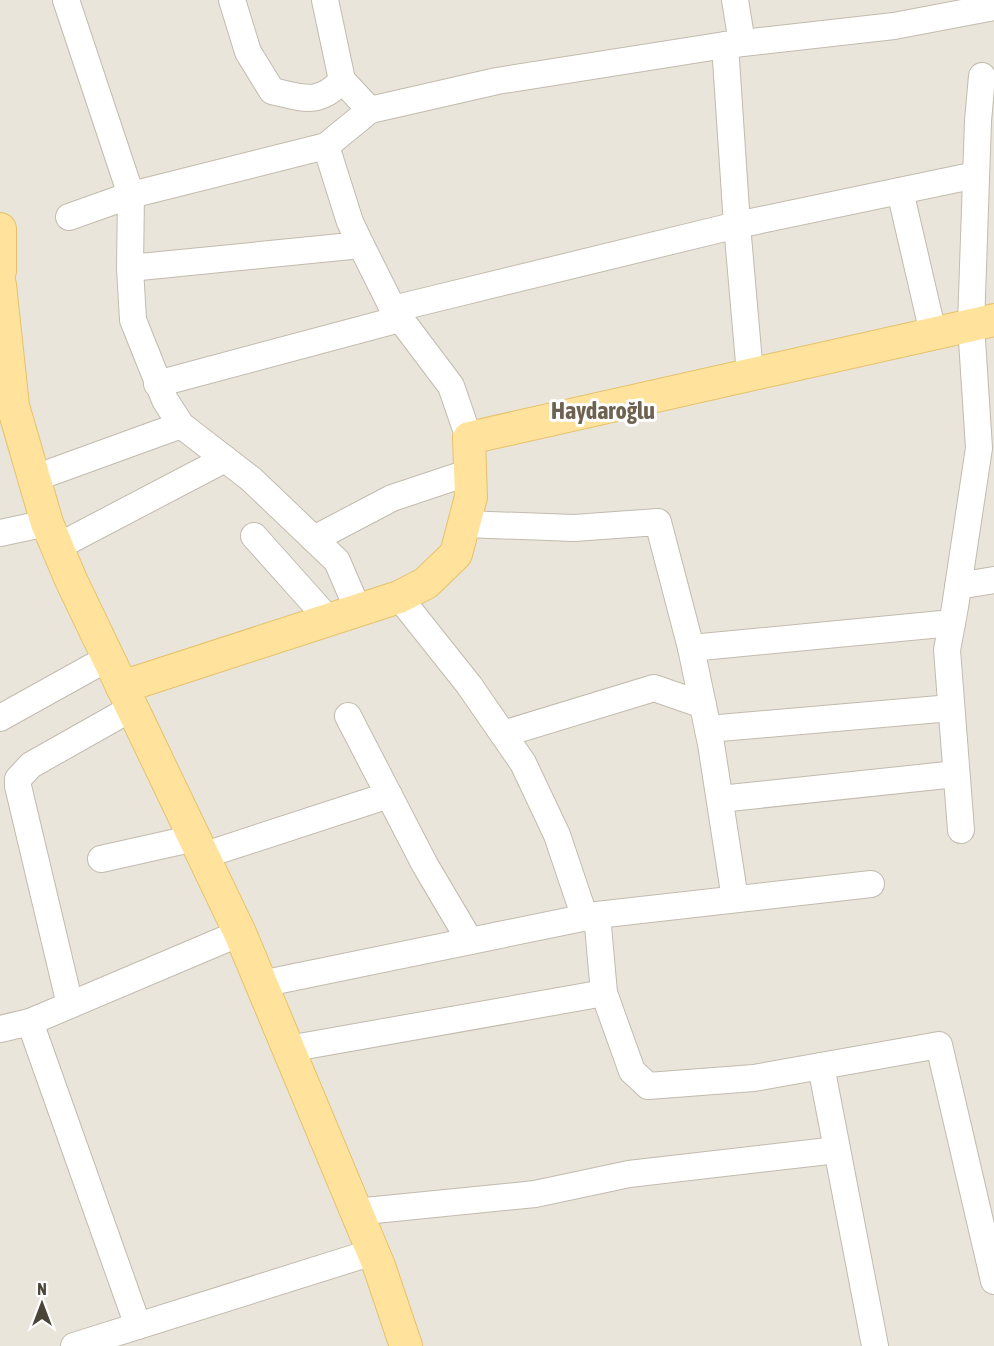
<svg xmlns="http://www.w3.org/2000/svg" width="994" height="1346" font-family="'Asap Condensed',sans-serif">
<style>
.residential{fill:#eae5da}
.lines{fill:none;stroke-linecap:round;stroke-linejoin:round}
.minor-casing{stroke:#c2bbae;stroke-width:28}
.major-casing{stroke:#e6c16a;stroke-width:34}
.minor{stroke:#fff;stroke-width:26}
.major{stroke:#ffe39c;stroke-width:32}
.labels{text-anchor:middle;stroke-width:6;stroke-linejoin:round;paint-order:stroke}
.district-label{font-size:24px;font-weight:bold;fill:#6e6250;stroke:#fff}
</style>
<rect width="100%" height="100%" fill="#f6f3ec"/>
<rect class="residential" x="0" y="0" width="994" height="1346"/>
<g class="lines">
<g class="minor-casing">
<g id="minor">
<polyline points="66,0 131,195 130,268 133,320 165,400 181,425 251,479 337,561 358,610"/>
<path d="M232,0L248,52L272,91C303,98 319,106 342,80"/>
<polyline points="325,0 342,80 370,110"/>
<polyline points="735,0 742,43"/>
<polyline points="725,45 737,225 750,374"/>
<polyline points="326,146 350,222 361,245 393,309 451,386 469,438"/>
<polyline points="900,191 933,333"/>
<polyline points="69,217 131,195 326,146 370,110 497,81 725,45 894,26 994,7"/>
<polyline points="130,268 361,245"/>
<polyline points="393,309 737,225 976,175"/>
<polyline points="157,384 400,319"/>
<polyline points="35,478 181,425"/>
<polyline points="464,524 574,528 658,522 691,648 711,744 735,899"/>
<polyline points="0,533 47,523"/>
<polyline points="254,536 329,620"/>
<polyline points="314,539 392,498 470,472"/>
<polyline points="57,547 225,459"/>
<polyline points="958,586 994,580"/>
<polyline points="399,597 469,685 523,763 557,835 585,918"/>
<polyline points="691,648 952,623"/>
<polyline points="348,716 425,865 470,941"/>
<polyline points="0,718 108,658"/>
<polyline points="708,729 951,708"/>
<polyline points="503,734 654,688 703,705"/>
<polyline points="720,799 956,774"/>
<polyline points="961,830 947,650 955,607 979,448 971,325 978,121 982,76"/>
<polyline points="202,856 389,795"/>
<polyline points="101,859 195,838"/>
<polyline points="597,915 604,993 632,1071 648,1086 754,1078 939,1045 994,1281"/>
<polyline points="261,984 597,915 871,884"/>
<polyline points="70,1005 18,786 18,779 31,765 132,708"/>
<polyline points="30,1022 138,1326"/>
<polyline points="0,1029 30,1022 240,933"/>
<polyline points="288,1049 604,993"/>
<polyline points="821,1066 875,1346"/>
<polyline points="355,1212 535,1194 629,1174 837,1150"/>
<polyline points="74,1346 373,1252"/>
</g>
</g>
<g class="major-casing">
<g id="major">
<polyline points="0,229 0,271"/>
<polyline points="0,285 13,406 47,523 71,580 240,933 379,1266 406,1346"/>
<polyline points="122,687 399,597 426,583 456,554 471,497 469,438 994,320"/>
</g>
</g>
<use href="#minor" class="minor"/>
<use href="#major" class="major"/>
</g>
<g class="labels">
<g class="district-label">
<text x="603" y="419">Haydaroğlu</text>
</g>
</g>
<g transform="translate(42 1304)" stroke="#ffffff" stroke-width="4.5" paint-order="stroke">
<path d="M0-4.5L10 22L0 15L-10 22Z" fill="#4b4439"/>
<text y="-9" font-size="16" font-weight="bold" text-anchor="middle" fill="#4b4439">N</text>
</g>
</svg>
